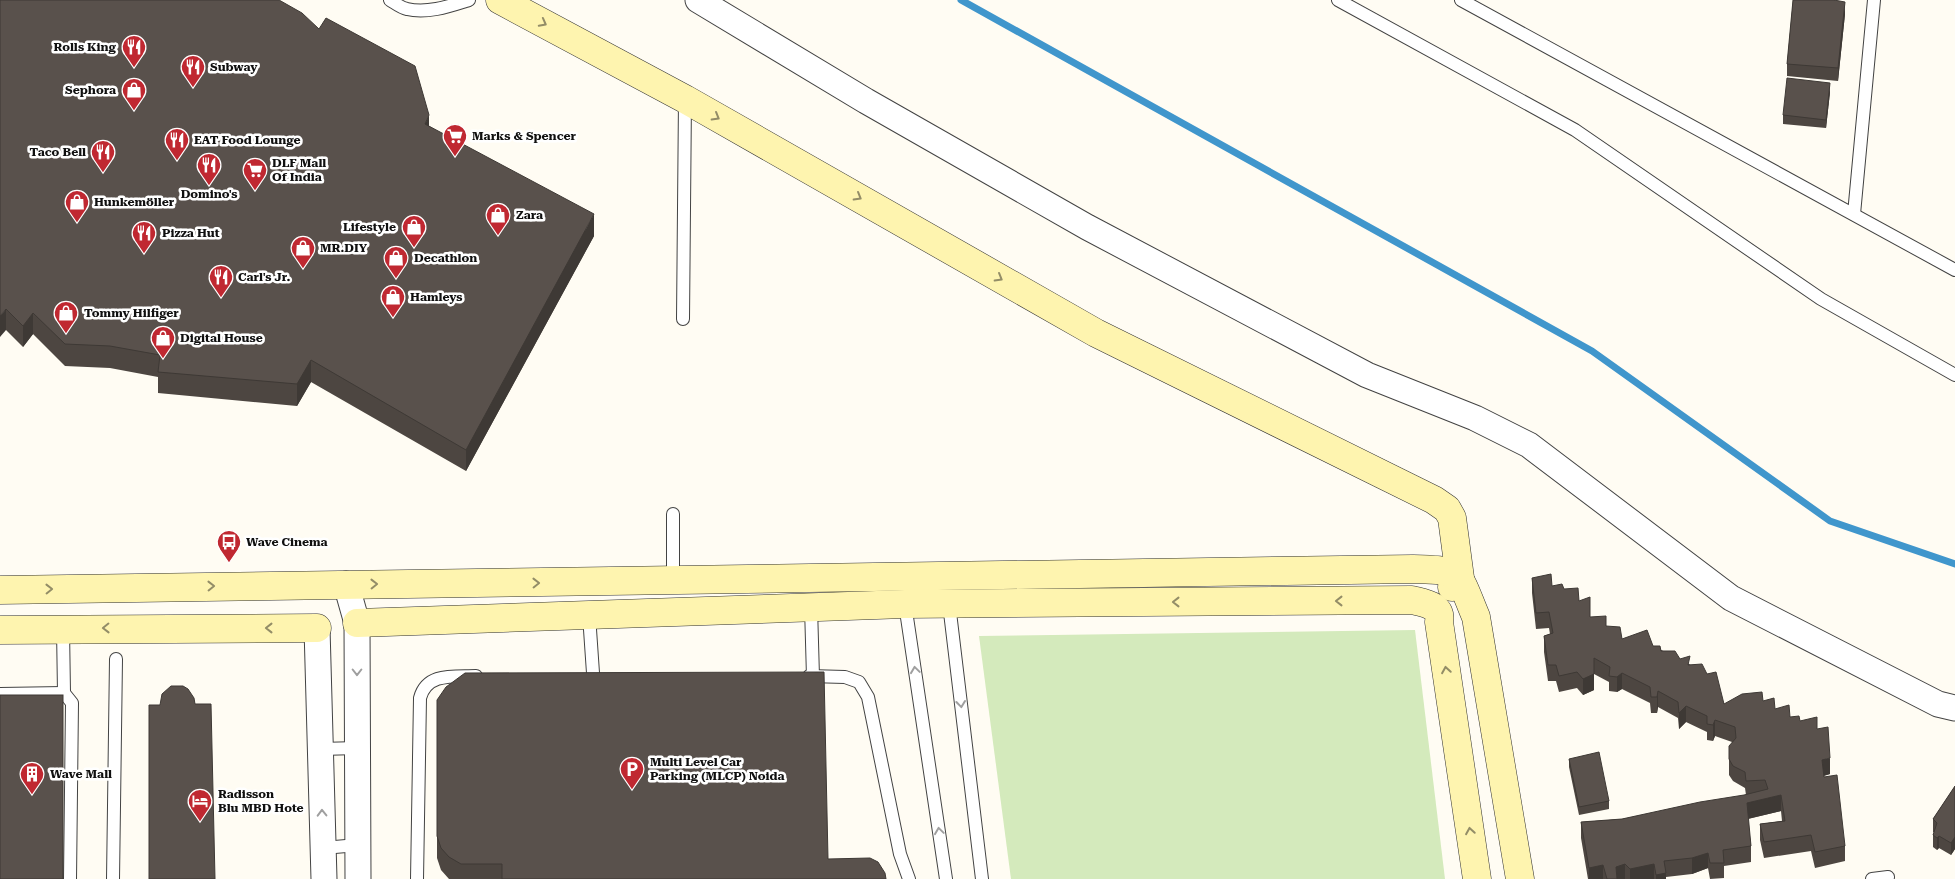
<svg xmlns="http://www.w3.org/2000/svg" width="1955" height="879" font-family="'Roboto Serif',serif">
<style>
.green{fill:#d4eabc}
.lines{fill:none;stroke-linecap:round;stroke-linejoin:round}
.stream{stroke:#4096cc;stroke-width:7}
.lane-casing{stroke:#434343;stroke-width:14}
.street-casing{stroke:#434343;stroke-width:27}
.secondary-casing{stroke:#323232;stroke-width:29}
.lane{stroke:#fff;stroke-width:12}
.street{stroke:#fff;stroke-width:25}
.secondary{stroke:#fef4af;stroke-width:28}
.wall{fill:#4d4641}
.shaded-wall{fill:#3e3935}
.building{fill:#59514c;stroke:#3e3935}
.oneway{stroke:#938d67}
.oneway2{stroke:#9f9f9f}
.labels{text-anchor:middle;stroke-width:5;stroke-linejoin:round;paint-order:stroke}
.poi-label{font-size:12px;font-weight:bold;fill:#101010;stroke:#fff;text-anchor:start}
</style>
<rect width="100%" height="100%" fill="#fffcf3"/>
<polygon class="green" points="1415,630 1445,879 1011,879 979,636"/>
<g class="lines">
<polyline class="stream" points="961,0 1592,351 1830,521 1955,564"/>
<g class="lane-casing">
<g id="lane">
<path d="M390,0C395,3 401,8 407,9C427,14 450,6 469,0"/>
<polyline points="1338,0 1575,130 1821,299 1955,375"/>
<polyline points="1461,0 1955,270"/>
<polyline points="1854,214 1874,0"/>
<polyline points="683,319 685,99"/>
<polyline points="673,514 673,581"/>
<polyline points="905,604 946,879"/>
<polyline points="949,604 982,879"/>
<polyline points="811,607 813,677"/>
<polyline points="589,615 593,673"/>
<polyline points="63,629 64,693"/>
<polyline points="809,676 845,677 859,682 868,697 900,854 909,879"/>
<polyline points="0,694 64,693 72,703 70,879"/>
<polyline points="320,749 358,748"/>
<polyline points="323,848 358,845"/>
<polyline points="113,879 116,659"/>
<path d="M417,879L420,698C427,672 454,677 476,676"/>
<polyline points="1872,879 1888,877"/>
</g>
</g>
<g class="street-casing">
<g id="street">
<polyline points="698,0 866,101 1087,227 1367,375 1475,418 1529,445 1731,598 1938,704 1955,708"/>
<polyline points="346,584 357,623 358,879"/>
<polyline points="317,628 324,879"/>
</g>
</g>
<g class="secondary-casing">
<g id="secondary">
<polyline points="500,0 685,99 1096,333 1434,500 1447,509 1452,518 1460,578 1452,587"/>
<path d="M0,590L1413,569C1464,570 1457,572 1476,617L1520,879"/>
<path d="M357,623L905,604L1412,600C1423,603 1443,605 1439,622L1477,879"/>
<polyline points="0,630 317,628"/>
</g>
</g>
<use href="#lane" class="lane"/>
<use href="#street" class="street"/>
<use href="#secondary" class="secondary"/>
</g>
<g class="wall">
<polygon points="0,0 319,29 429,126 594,236 466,471 311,382 297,406 158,393 158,377 110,368 65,366 33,334 23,347 6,330"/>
<polygon points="1793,0 1835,0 1845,14 1838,81 1787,76 1787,64"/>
<polygon points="1830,92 1826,128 1783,124 1783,115"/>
<polygon points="1532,578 1552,586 1564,589 1579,601 1590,617 1606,626 1622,639 1653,646 1680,659 1707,674 1724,704 1763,701 1775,709 1790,717 1817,729 1830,774 1824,776 1845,846 1845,861 1815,868 1811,851 1764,858 1760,840 1760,824 1782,821 1781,811 1748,819 1751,846 1751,862 1724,866 1724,878 1710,879 1708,868 1692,874 1666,877 1666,879 1588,879 1581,838 1581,822 1622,819 1746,795 1745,788 1733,781 1729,775 1729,759 1732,742 1715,736 1713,741 1707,740 1707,732 1686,722 1679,729 1678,718 1658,707 1657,713 1651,713 1650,703 1622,689 1617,692 1609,691 1609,682 1594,674 1594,690 1583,695 1577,688 1559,692 1556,681 1548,681 1544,652 1544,636 1550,634 1549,628 1536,629 1532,593"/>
<polygon points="437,700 828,859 886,879 449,879 441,870 437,858"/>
<polygon points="1569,759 1609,801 1609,809 1579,815 1569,767"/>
<polygon points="1955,786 1955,849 1951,855 1939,848 1937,850 1933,847 1933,835 1934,832 1933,832 1933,819"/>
</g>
<g class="shaded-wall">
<polygon points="1845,2 1845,14 1838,81 1838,68"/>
<polygon points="1830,83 1830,92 1826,128 1826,120"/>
<polygon points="429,115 429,137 425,124"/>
<polygon points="594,214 594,236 466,471 466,450"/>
<polygon points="6,309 6,330 0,337 0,316"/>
<polygon points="33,313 33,334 23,347 23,326"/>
<polygon points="311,360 311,382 297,406 297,384"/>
<polygon points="1594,658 1594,690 1583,695 1583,679"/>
<polygon points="1622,673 1622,689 1617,692 1617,677"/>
<polygon points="1658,691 1658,707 1657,713 1657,697"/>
<polygon points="1686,706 1686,722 1679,729 1679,713"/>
<polygon points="1715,720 1715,736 1713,741 1713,725"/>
<polygon points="1830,758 1830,774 1822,776 1822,760"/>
<polygon points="1781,795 1781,811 1747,819 1747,803"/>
<polygon points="1939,836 1939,848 1937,850 1937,838"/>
<polygon points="1955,837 1955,849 1951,855 1951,843"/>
<polygon points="1708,853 1708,868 1692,874 1692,858"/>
<polygon points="1625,864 1625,879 1616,879 1616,867"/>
<polygon points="1654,864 1654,879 1630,879 1630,869"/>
<polygon points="1603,865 1603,879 1589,879 1589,868"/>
<polygon points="1666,873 1666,879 1656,879 1656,875"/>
</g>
<g class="building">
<polygon points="0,0 279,0 302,13 319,29 326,18 415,66 429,115 425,124 594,214 466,450 311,360 297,384 158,372 160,355 110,346 65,344 33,313 23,326 6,309 0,316"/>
<polygon points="1793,0 1834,0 1845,2 1838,68 1787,64"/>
<polygon points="1787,78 1830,83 1826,120 1783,115"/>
<polygon points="1551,574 1552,586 1562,584 1564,589 1578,588 1579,601 1590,597 1590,617 1606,616 1606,626 1620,627 1622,639 1647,630 1653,646 1660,646 1661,651 1675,651 1680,659 1690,656 1688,665 1702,664 1707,674 1716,672 1724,704 1742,694 1762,692 1763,701 1774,698 1775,709 1789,705 1790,717 1799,716 1800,721 1817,717 1817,729 1828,727 1830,758 1822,760 1824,777 1837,775 1845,846 1815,852 1811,835 1764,842 1760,824 1785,821 1781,795 1747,803 1751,846 1723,850 1724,863 1710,863 1708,853 1692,858 1664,861 1666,873 1656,875 1654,864 1630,869 1625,864 1616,867 1617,879 1607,879 1603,865 1589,868 1581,822 1622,819 1700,802 1744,795 1768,789 1765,780 1746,781 1745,772 1733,766 1729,759 1729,746 1736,738 1735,727 1715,720 1713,725 1707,724 1707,716 1686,706 1679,713 1678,702 1658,691 1657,697 1651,697 1650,687 1622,673 1617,677 1609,676 1610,667 1594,658 1594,674 1583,679 1577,672 1559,676 1556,665 1548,665 1544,636 1553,633 1549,612 1536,613 1532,578"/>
<polygon points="824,672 828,859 870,858 878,862 885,873 886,879 502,879 502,864 461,864 449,857 441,848 437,836 437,700 446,687 465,673"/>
<polygon points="171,686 183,686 188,689 194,698 195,704 211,704 215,879 149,879 149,705 160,705 162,694"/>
<rect x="0" y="695" width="63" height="184"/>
<polygon points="1599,752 1609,801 1579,807 1569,759"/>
<polygon points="1955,786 1955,837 1951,843 1939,836 1937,838 1933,835 1937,823 1933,819"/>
</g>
<defs><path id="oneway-chevron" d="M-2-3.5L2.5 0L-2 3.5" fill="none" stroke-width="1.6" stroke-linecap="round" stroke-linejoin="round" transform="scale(1.25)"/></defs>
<g class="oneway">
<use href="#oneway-chevron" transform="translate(543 23) rotate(28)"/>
<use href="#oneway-chevron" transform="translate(716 117) rotate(30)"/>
<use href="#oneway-chevron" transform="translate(858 197) rotate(30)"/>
<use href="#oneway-chevron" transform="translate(999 278) rotate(30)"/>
<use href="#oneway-chevron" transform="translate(536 583) rotate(-1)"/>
<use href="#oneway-chevron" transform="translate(374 584) rotate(-1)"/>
<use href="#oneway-chevron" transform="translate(211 586) rotate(-1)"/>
<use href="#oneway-chevron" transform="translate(49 589) rotate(-1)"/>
<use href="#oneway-chevron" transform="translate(1339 601) rotate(180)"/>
<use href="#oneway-chevron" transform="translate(1176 602) rotate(180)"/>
<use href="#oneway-chevron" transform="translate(106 628) rotate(179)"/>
<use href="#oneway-chevron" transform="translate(269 628) rotate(180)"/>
<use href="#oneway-chevron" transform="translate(1446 670) rotate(-99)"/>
<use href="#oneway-chevron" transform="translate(1470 831) rotate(-99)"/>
</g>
<g class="oneway2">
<use href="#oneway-chevron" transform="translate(915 670) rotate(-98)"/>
<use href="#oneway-chevron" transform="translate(357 672) rotate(90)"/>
<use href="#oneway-chevron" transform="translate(961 704) rotate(83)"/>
<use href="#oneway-chevron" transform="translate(322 813) rotate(-91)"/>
<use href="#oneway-chevron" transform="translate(939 831) rotate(-98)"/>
</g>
<defs>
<g id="restaurant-pin" transform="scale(1.25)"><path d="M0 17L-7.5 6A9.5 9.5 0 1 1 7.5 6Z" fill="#c02831" stroke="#fff"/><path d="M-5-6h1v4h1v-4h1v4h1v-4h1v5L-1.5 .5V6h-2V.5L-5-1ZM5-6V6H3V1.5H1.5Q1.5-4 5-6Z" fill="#fff"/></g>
<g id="shop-pin" transform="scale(1.25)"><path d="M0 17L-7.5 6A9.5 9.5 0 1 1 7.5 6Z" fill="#c02831" stroke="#fff"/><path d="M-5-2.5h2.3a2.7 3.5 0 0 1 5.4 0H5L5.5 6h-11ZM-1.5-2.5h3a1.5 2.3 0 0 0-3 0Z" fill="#fff"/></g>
<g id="supermarket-pin" transform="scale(1.25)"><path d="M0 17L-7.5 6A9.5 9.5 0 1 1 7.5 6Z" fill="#c02831" stroke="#fff"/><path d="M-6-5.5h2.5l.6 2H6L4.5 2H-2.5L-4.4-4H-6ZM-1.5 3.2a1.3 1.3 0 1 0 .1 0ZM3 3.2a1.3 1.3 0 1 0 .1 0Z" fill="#fff"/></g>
<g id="bus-pin" transform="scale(1.25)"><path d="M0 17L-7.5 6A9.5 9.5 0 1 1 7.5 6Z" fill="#c02831" stroke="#fff"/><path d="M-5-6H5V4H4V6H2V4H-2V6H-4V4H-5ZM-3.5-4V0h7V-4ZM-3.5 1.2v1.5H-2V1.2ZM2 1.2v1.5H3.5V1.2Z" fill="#fff"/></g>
<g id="parking-pin" transform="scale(1.25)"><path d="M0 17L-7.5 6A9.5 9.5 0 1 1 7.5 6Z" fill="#c02831" stroke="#fff"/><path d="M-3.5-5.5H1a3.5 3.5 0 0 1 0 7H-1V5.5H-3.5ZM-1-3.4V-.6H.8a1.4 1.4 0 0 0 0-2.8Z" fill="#fff"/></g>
<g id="building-pin" transform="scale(1.25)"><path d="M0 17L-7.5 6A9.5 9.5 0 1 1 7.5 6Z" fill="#c02831" stroke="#fff"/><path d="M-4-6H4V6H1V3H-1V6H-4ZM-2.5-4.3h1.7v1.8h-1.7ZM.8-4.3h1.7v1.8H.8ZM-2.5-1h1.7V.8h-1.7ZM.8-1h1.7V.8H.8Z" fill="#fff"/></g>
<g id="hotel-pin" transform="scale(1.25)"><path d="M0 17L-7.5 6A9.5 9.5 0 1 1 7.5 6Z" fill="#c02831" stroke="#fff"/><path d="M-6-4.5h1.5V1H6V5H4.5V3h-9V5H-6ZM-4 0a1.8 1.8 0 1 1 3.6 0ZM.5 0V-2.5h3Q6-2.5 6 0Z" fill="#fff"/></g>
</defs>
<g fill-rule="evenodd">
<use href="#restaurant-pin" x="134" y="47"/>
<use href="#restaurant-pin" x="193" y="67"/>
<use href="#shop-pin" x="134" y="90"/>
<use href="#supermarket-pin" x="455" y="136"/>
<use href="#restaurant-pin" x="177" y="140"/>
<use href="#restaurant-pin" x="103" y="152"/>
<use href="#restaurant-pin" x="209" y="165"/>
<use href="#supermarket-pin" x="255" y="170"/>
<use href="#shop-pin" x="77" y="202"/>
<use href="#shop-pin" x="498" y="215"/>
<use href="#shop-pin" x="414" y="227"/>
<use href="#restaurant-pin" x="144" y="233"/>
<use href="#shop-pin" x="303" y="248"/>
<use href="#shop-pin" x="396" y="258"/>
<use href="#restaurant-pin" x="221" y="277"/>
<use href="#shop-pin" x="393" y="297"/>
<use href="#shop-pin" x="66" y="313"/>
<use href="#shop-pin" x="163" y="338"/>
<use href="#bus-pin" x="229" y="542"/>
<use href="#parking-pin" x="632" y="769"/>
<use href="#building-pin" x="32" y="774"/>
<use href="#hotel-pin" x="200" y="801"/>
</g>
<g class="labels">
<g class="poi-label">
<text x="116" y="51" text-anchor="end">Rolls King</text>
<text x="210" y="71">Subway</text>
<text x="116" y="94" text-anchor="end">Sephora</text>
<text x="472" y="140">Marks &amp; Spencer</text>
<text x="194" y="144">EAT Food Lounge</text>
<text x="86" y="156" text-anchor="end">Taco Bell</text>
<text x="272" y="167">DLF Mall<tspan x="272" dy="14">Of India</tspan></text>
<text x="209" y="198" text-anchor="middle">Domino's</text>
<text x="94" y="206">Hunkemöller</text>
<text x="516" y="219">Zara</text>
<text x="396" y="231" text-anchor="end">Lifestyle</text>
<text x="162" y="237">Pizza Hut</text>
<text x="320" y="252">MR.DIY</text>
<text x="414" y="262">Decathlon</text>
<text x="238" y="281">Carl's Jr.</text>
<text x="410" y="301">Hamleys</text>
<text x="84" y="317">Tommy Hilfiger</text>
<text x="180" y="342">Digital House</text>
<text x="246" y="546">Wave Cinema</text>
<text x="650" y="766">Multi Level Car<tspan x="650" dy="14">Parking (MLCP) Noida</tspan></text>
<text x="50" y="778">Wave Mall</text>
<text x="218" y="798">Radisson<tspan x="218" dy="14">Blu MBD Hote</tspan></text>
</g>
</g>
</svg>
